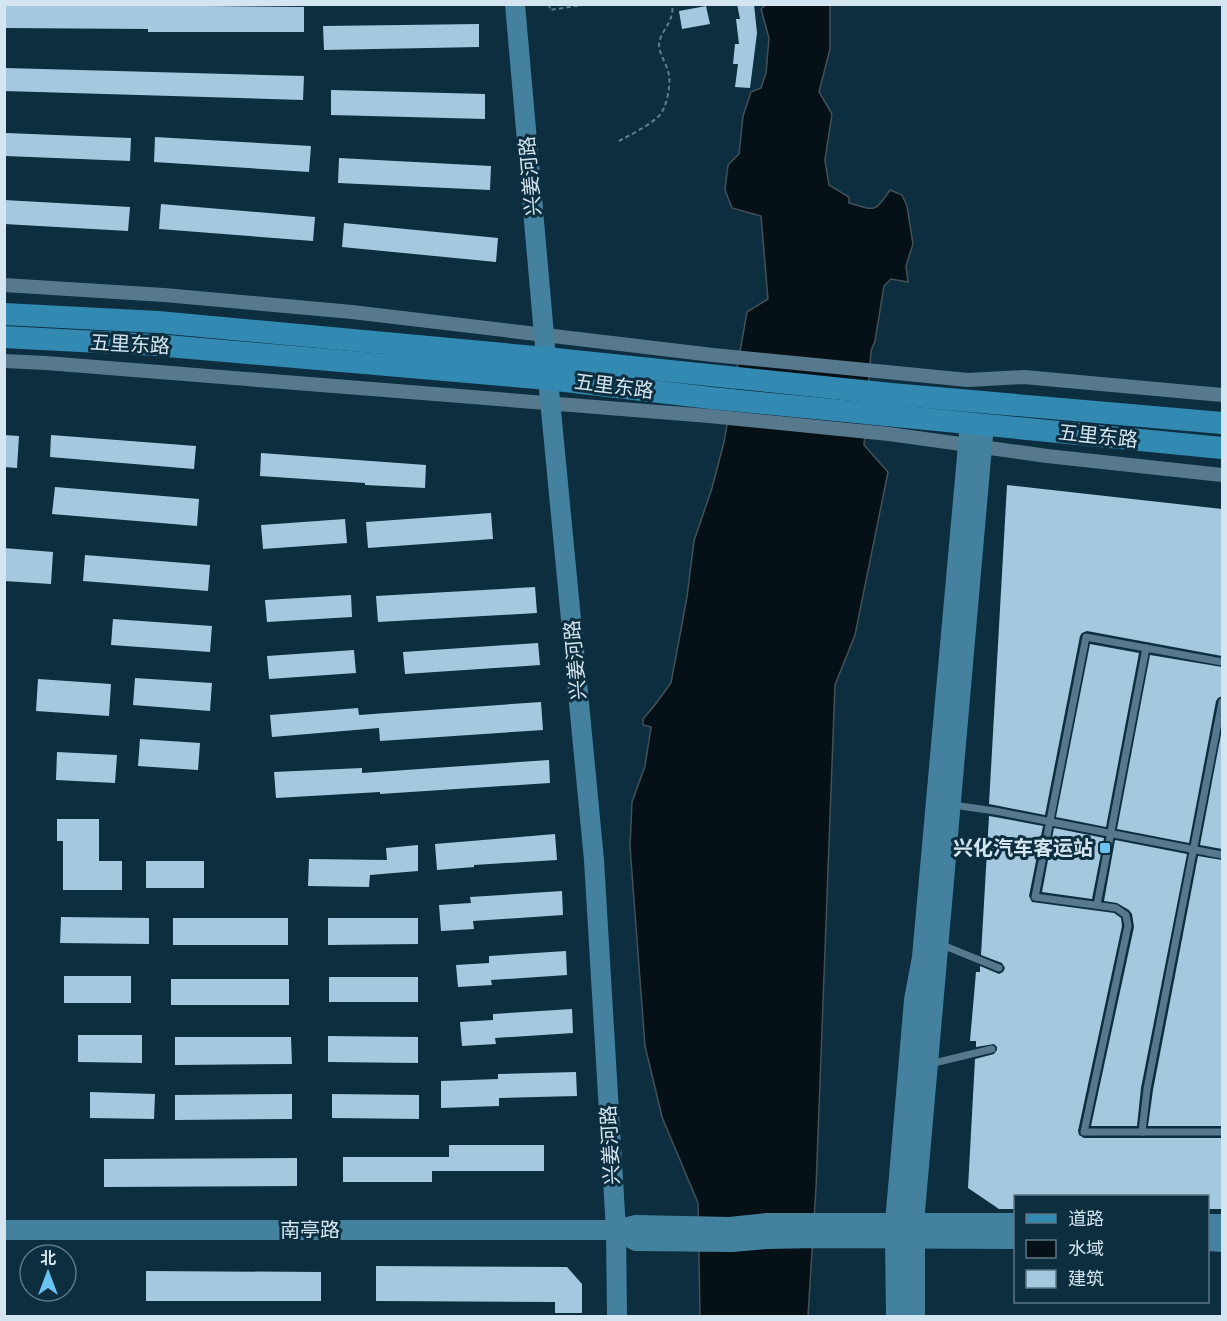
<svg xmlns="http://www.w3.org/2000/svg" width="1227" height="1321" font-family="'Space Grotesk','Noto Sans SC',sans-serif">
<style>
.water{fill:#051117;stroke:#435158;stroke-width:1.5}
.building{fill:#a4c8dd}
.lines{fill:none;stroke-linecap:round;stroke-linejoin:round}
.path{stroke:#617c8b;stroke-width:2;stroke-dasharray:4.5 3;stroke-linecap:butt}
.lane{stroke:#57798d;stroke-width:7}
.street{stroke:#57798d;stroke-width:14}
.secondary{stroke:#44819f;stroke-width:20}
.primary{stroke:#3289b1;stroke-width:22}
.poi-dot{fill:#6bc3f2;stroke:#0c2e3f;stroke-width:2}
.labels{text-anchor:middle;stroke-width:6;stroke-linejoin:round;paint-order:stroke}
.street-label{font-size:20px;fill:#d3e5f0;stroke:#0c2e3f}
.poi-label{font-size:20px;font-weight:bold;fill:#d3e5f0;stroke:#0c2e3f;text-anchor:end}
</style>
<rect width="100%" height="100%" fill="#0c2e3f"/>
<path class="water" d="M766,5H830V49L819,92L832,114L825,160L829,185L849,197V203C876,210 874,214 890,190L902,195L907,206L913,244L906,266L908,282L891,279L884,286L875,341L871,351L864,445L888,472L855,635L835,685L816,1188L808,1316H700L698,1203L662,1117L645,1046L630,847L632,802L645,766L651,727L643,725V719L654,706L671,683L687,597L694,541L712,488L724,442L747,312L768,299L761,216L732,208L725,190L728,165L739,154L743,116L751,92L761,88L766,73L769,38L761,9Z"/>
<g class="building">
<polygon points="4,4 304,7 304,32 148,32 148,29 4,28"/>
<polygon points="737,4 754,4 757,33 750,88 735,87 738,64 733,64 735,44 739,44 736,19 740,19"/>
<polygon points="706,6 710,24 682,29 679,11"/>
<polygon points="479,24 479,47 324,50 323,26"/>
<polygon points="5,68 304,76 303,100 4,91"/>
<polygon points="331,90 485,94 485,119 331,115"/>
<polygon points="6,133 131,138 130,161 5,156"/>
<polygon points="155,137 311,146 309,172 154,162"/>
<polygon points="339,158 491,166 490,190 338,183"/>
<polygon points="4,200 130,207 128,231 4,224"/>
<polygon points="161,204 315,217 313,241 159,229"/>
<polygon points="344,223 498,238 496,262 342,247"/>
<polygon points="4,435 19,436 17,468 4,467"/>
<polygon points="51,435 196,446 194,469 50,457"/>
<polygon points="261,453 426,465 425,488 365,485 365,483 260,476"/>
<polygon points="1007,485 1222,509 1222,656 1087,631 1082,633 1080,636 1045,815 989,804"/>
<polygon points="55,487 199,499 197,526 52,514"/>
<polygon points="491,513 493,539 368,548 366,522"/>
<polygon points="345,519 347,543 263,549 261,525"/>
<polygon points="4,548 53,552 51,584 4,581"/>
<polygon points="85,555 210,565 208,591 83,581"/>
<polygon points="535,587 537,613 378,622 376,596"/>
<polygon points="351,595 352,617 267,622 265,600"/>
<polygon points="113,619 212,626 210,652 111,645"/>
<polygon points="538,643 540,665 405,674 403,652"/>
<polygon points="1090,644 1139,653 1106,827 1056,817"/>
<polygon points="354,650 356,673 269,679 267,656"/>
<polygon points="1150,655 1222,667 1222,696 1218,698 1216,701 1189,843 1117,829"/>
<polygon points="135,678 212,683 210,711 133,705"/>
<polygon points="38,679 111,684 109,716 36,711"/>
<polygon points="541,702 543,730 380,741 379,728 272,737 270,715 358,708 359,715"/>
<polygon points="1222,729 1222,849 1200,845"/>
<polygon points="140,739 200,743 198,770 138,766"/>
<polygon points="57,752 117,755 115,783 56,780"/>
<polygon points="549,760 550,783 380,794 380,792 276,798 274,772 362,768 362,773"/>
<polygon points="989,816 1043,826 1029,896 1032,902 1114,913 1121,918 1122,926 1078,1131 1079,1135 1084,1138 1222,1138 1222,1209 1208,1209 1208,1197 1016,1197 1016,1209 999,1209 968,1188 975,1059 994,1054 997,1050 997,1047 994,1044 976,1047 976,1041 970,1041 976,972 980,972 980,966 999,974 1003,972 1005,968 1002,963 981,955"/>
<polygon points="57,819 99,819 99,861 122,861 122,890 63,890 63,841 57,841"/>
<polygon points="1054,828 1104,838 1092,899 1042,892"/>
<polygon points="555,834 557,860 474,865 474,867 437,870 435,844"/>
<polygon points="1115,840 1187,854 1141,1088 1137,1126 1091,1126 1134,927 1132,914 1129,910 1117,903 1104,901"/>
<polygon points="418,845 418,871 370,875 369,887 308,886 309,859 387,860 386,848"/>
<polygon points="1198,856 1222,860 1222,1126 1148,1126 1153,1090"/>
<rect x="146" y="861" width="58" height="27"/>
<polygon points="562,891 563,915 473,921 474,929 441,931 439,905 471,903 470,897"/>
<polygon points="61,917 149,918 149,944 60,943"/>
<rect x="173" y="918" width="115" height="27"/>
<polygon points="328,918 418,918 418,944 328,945"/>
<polygon points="566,951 567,975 491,980 492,985 458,987 456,965 489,963 489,956"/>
<rect x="64" y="976" width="67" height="27"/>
<rect x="329" y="977" width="89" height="25"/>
<rect x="171" y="979" width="118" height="26"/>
<polygon points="572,1009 573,1033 495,1038 496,1044 462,1046 460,1022 493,1020 493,1014"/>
<polygon points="78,1035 142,1035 142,1063 78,1062"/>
<polygon points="328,1036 418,1037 418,1063 328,1062"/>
<polygon points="175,1037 291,1037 292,1064 175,1065"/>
<polygon points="576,1072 577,1096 499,1098 499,1106 441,1108 441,1081 498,1079 498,1074"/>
<polygon points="90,1092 155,1094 154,1119 90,1118"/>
<polygon points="292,1094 292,1119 175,1120 175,1095"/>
<polygon points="332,1094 419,1095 419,1119 332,1118"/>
<polygon points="449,1145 544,1145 544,1171 432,1171 432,1182 343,1182 343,1157 449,1157"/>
<polygon points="297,1158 297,1186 104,1187 104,1159"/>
<polygon points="376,1266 567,1267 582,1284 582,1313 555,1313 555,1302 376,1301"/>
<polygon points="146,1271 321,1272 321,1301 146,1301"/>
</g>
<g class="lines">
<g class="path">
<polyline points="549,4 550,10 589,4"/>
<path d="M619,141C632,134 648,126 659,116C666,109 671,86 669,76C668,65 659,55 659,44C661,29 675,22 672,4"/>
</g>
<g class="lane">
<polyline points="1222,662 1086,637 1035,897 1116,908 1126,915 1128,926 1084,1132 1222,1132"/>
<polyline points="953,805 995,811 1222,855"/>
<polyline points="1097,905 1146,648"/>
<polyline points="940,944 999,968"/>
<polyline points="930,1064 992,1049"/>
<polyline points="1142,1132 1147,1089 1222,702"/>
</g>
<g class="street">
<polyline points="4,285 164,295 352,312 713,355 968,380 1024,377 1222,395"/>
<polyline points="4,361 46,363 709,416 889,434 1047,456 1222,475"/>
</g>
<g class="secondary">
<polyline points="515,4 546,358 594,860 616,1230 617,1316"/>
<polyline points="895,1223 914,1000 922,957 970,423"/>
<polyline points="914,1223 984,424"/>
<polyline points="1208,1224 1222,1224"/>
<polyline points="4,1230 616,1230 636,1225 730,1227 766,1223 1016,1223"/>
<polyline points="616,1230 636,1241 732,1242 767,1239 818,1238 1016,1239"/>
<polyline points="895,1238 896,1316"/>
<polyline points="915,1238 915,1316"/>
<polyline points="1208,1241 1222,1242"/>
</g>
<g class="primary">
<polyline points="4,314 158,322 546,358 891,394 1222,423"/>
<polyline points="4,337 156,345 548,379 711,398 1222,448"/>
</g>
</g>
<rect class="poi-dot" x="1099" y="842" width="12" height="12" rx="3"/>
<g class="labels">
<g class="street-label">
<text transform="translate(530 176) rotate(-95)" y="7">兴姜河路</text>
<text transform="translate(130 344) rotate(3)" y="7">五里东路</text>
<text transform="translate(614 386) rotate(7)" y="7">五里东路</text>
<text transform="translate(1098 436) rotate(6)" y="7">五里东路</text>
<text transform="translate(575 660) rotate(-95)" y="7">兴姜河路</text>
<text transform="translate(610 1145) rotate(-93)" y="7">兴姜河路</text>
<text x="310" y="1237">南亭路</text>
</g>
<g class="poi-label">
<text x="1093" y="855">兴化汽车客运站</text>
</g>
</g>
<rect width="1227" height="1321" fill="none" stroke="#d3e5f0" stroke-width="12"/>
<rect x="1014" y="1195" width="195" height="108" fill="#0c2e3f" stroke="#5c7786" stroke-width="1.5"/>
<rect x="1026" y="1214" width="30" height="9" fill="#3289b1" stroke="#5c7786" stroke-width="1.5"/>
<text x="1068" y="1225" font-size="18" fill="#d3e5f0">道路</text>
<rect x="1026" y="1240" width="30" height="18" fill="#051117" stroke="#5c7786" stroke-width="1.5"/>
<text x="1068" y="1255" font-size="18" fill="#d3e5f0">水域</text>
<rect x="1026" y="1270" width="30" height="18" fill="#a4c8dd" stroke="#5c7786" stroke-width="1.5"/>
<text x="1068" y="1285" font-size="18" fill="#d3e5f0">建筑</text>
<g transform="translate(48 1273)"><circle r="28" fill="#0c2e3f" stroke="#5c7786" stroke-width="1.5"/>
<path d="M0-4.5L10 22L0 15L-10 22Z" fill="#6bc3f2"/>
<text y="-9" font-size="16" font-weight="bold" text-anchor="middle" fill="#d3e5f0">北</text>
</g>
</svg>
